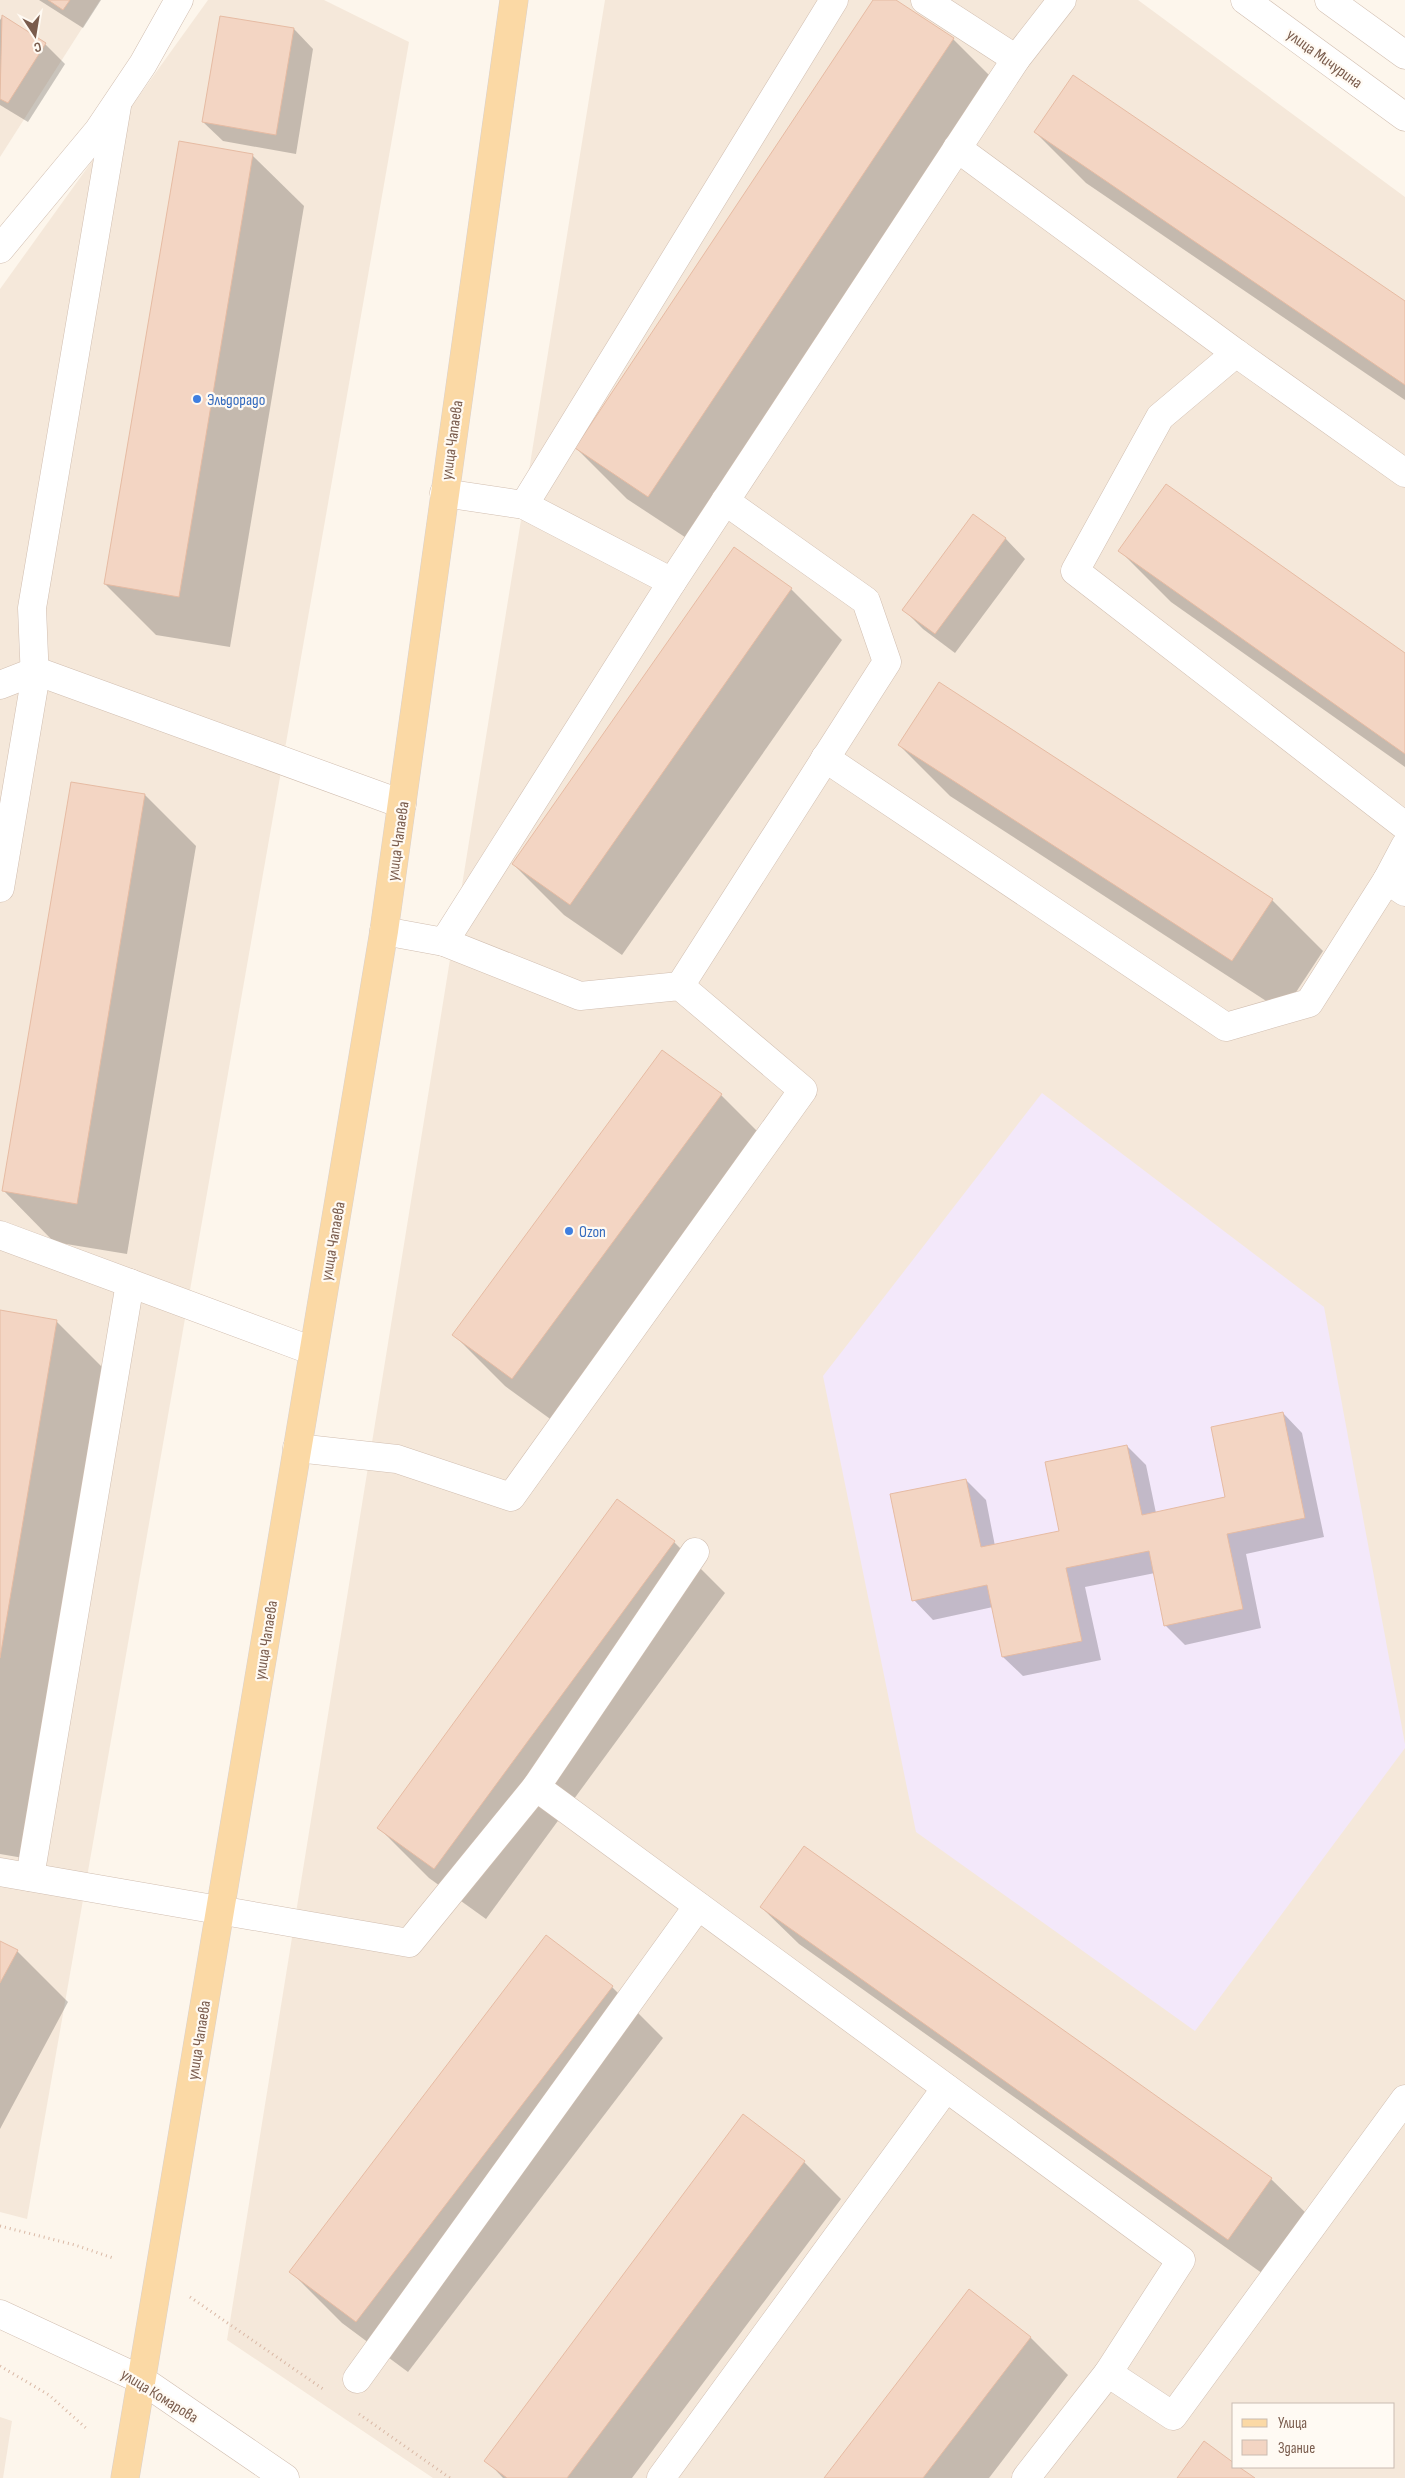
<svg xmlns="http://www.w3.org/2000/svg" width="1405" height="2478" font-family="'Sofia Sans Condensed',sans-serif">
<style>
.residential{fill:#f5e8da;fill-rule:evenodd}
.education{fill:#f3e8fa}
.shadow{fill:#0003}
.building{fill:#f3d5c3;stroke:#e6bba3}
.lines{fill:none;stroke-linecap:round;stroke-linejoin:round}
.minor-casing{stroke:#d1beb0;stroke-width:29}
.major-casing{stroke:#dad1cd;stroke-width:29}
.path{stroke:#d9b8a5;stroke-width:3;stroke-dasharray:1 4;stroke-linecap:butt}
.minor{stroke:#fff;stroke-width:28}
.major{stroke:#fbd9a5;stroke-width:28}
.shop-dot{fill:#3f7fe0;stroke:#fffaf3;stroke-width:2}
.labels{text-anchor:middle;stroke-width:4.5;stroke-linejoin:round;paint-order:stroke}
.street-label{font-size:16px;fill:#7a5c4d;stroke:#fffaf3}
.shop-label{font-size:16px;fill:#366cbe;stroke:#fffaf3;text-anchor:start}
</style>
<rect width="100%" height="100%" fill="#fdf6ec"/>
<g class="residential">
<polygon points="0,0 100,0 0,157"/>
<polygon points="208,0 324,0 409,42 27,2219 0,2212 0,289"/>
<path d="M605,0H1138L1405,197V2478H433L227,2340ZM1234,2404H1394V2467H1234Z"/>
<polygon points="0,2417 12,2421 3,2478 0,2478"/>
</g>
<polygon class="education" points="1042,1093 1324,1307 1405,1744 1405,1748 1195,2031 916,1832 823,1376"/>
<g class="shadow">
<polygon points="39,0 101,0 83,28"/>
<polygon points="874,0 894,0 953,39 1004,90 700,547 627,499 576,448"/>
<polygon points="2,17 45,44 65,64 28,122 0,105 0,20"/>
<polygon points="294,29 313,49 296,154 223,141 203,122"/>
<polygon points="1035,132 1405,303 1405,400 1086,183"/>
<polygon points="252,155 304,206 230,647 156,635 105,584"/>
<polygon points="974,516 1006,539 1025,559 955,653 923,629 904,610"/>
<polygon points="1120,551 1405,654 1405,767 1171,602"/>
<polygon points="791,589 842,640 622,955 564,915 513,864"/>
<polygon points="899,745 1272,900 1323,951 1283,1012 950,796"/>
<polygon points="72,783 145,795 196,846 127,1254 54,1242 3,1190"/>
<polygon points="721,1095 772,1146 564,1429 505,1386 454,1335"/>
<polygon points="0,1312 56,1321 121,1386 41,1861 0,1854"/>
<polygon points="1283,1413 1302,1433 1324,1537 1246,1554 1261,1628 1185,1645 1165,1625 1155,1573 1085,1587 1101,1660 1023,1676 1003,1657 993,1607 933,1620 914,1600 966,1480 986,1500 995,1546 1061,1532 1127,1446 1146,1465 1156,1513 1227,1498"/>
<polygon points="674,1542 725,1593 486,1919 429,1878 378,1827"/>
<polygon points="804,1848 1271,2179 1309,2216 1266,2276 799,1944 761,1907"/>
<polygon points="0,1942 17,1951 68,2002 0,2129"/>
<polygon points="612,1987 663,2038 408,2372 342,2323 291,2272"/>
<polygon points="804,2162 841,2199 632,2478 503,2478 486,2460"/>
<polygon points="969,2291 1031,2338 1068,2375 989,2478 826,2478"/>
</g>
<g class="building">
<polygon points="48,0 70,0 63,10"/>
<polygon points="873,0 896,0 954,38 648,497 575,448"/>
<polygon points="2,15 46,43 8,103 0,99"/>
<polygon points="220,16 294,28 276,135 202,122"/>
<polygon points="1073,75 1405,301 1405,385 1034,132"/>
<polygon points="179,141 253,154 179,597 104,584"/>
<polygon points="1166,484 1405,653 1405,754 1118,551"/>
<polygon points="973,514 1006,538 935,634 902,610"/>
<polygon points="734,547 792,588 570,905 512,864"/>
<polygon points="939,682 1273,899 1232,961 898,745"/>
<polygon points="71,782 145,794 77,1204 2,1191"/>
<polygon points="662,1050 722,1094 512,1379 452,1335"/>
<polygon points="0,1310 57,1320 0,1658"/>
<polygon points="1283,1412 1305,1518 1227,1534 1243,1609 1164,1626 1149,1551 1066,1568 1082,1641 1002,1657 987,1585 912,1601 890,1494 966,1479 981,1547 1059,1531 1045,1462 1127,1445 1142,1515 1225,1497 1211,1427"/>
<polygon points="617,1499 675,1541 434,1869 377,1828"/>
<polygon points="804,1846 1272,2178 1228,2240 760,1907"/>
<polygon points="546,1935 613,1986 356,2322 289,2272"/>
<polygon points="0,1941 18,1950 0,1983"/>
<polygon points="743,2114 805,2161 567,2478 507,2478 484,2461"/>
<polygon points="969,2289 1031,2337 923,2478 824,2478"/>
<polygon points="1204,2441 1234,2463 1234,2467 1239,2467 1255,2478 1177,2478"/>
</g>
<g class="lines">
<g class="minor-casing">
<g id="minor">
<polyline points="925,0 1016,59 1062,0"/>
<polyline points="1245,0 1405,117"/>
<polyline points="1329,0 1405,55"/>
<polyline points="957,148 1236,353"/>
<polyline points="0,249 98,131 143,64 179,0"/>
<polyline points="1405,473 1236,353 1160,417 1075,571 1405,826"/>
<polyline points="524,505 834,0"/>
<polyline points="672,582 1016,59"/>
<polyline points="0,685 36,671 402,804"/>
<polyline points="825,758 1226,1027 1309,1003 1387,880 1405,892"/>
<polyline points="1387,880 1405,846"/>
<polyline points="0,888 35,680 32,608 117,106"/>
<polyline points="384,931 444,942 672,582 524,505 444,493"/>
<polyline points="680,986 887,662 866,601 725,501"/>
<polyline points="0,1235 313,1351"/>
<polyline points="297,1448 397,1459 511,1497 803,1090 680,986 580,996 444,942"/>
<polyline points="536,1787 695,1552"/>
<polyline points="0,1872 409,1943 536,1787 1181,2260 1108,2373"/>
<polyline points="30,1877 130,1283"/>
<polyline points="0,2314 142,2380 285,2478"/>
<polyline points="357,2379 698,1906"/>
<polyline points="661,2478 946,2088"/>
<polyline points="1026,2478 1108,2373 1173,2416 1405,2099"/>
</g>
</g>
<g class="major-casing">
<polyline id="major" points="125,2478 384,931 514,0"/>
</g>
<g class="path">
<polyline points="0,2226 75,2245 113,2258"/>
<polyline points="190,2297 323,2389"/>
<polyline points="0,2366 49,2395 87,2429"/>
<polyline points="359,2414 450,2478"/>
</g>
<use href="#minor" class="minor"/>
<use href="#major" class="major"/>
</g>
<g class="shop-dot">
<circle cx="197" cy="399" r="5"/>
<circle cx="569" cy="1231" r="5"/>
</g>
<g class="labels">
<g class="street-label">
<text transform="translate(1325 58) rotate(36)" y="6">улица Мичурина</text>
<text transform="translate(451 440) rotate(-82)" y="6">улица Чапаева</text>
<text transform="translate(397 841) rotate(-82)" y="6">улица Чапаева</text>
<text transform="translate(332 1241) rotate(-80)" y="6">улица Чапаева</text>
<text transform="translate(265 1640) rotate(-81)" y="6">улица Чапаева</text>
<text transform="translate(198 2040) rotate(-81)" y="6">улица Чапаева</text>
<text transform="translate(160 2395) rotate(32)" y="6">улица Комарова</text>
</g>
<g class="shop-label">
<text x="207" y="405">Эльдорадо</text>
<text x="579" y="1237">Ozon</text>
</g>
</g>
<rect x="1232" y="2403" width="162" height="65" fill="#fffaf3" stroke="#cabbb1"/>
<rect x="1242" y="2419" width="25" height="8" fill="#fbd9a5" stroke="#cabbb1"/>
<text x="1278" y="2428" font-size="15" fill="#7a5c4d">Улица</text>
<rect x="1242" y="2440" width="25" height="15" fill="#f3d5c3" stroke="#cabbb1"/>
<text x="1278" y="2453" font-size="15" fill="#7a5c4d">Здание</text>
<g transform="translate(35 35) rotate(168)" stroke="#fffaf3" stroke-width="4" paint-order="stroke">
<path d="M0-4L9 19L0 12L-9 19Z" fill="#7a5c4d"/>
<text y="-8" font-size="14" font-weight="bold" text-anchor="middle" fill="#7a5c4d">С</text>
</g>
</svg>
